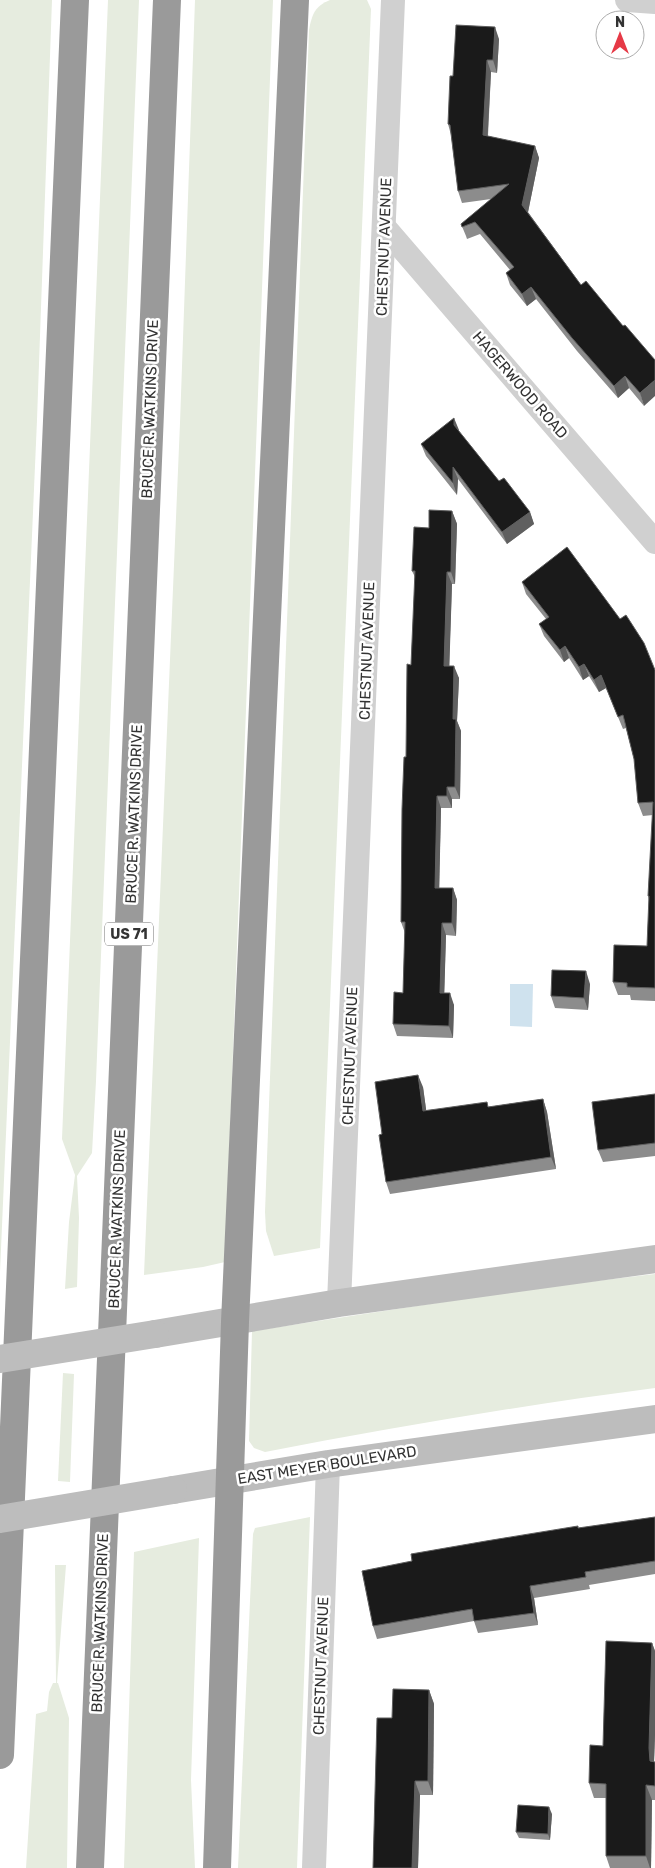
<svg xmlns="http://www.w3.org/2000/svg" width="655" height="1868" font-family="Rubik,sans-serif">
<style>
.green{fill:#e6ecdf}
.water{fill:#cfe2ee}
.lines{fill:none;stroke-linecap:round;stroke-linejoin:round}
.street{stroke:#d0d0d0;stroke-width:24}
.secondary{stroke:#bdbdbd;stroke-width:28}
.highway{stroke:#9a9a9a;stroke-width:28}
.secondary-bridge{stroke:#bdbdbd;stroke-width:28}
.wall{fill:#8c8c8c}
.shaded-wall{fill:#5f5f5f}
.building{fill:#1a1a1a;stroke:#5f5f5f}
.labels{text-anchor:middle;stroke-width:5;stroke-linejoin:round;paint-order:stroke}
.shield{fill:#fff;stroke:#707070;stroke-width:1}
.shield-label{font-size:14px;font-weight:bold;fill:#333}
.street-label{font-size:15px;fill:#333;stroke:#fff}
</style>
<rect width="100%" height="100%" fill="#fff"/>
<g class="green">
<polygon points="0,0 52,0 37,420 0,1272"/>
<polygon points="108,0 139,0 96,1081 92,1153 77,1176 79,1218 77,1287 65,1289 69,1222 75,1175 62,1139"/>
<polygon points="195,0 273,0 225,1262 203,1267 144,1275 180,423"/>
<path d="M330,0H367L371,9L320,1248L274,1256L266,1231L265,1212L309,30C312,14 315,6 330,0Z"/>
<path d="M655,1274V1388C524,1405 395,1427 265,1452L254,1448L249,1441L252,1331L528,1289Z"/>
<polygon points="63,1373 74,1374 70,1482 58,1481"/>
<polygon points="310,1517 297,1868 238,1868 253,1534 255,1528"/>
<polygon points="199,1538 191,1780 195,1868 124,1868 134,1552"/>
<polygon points="55,1565 66,1565 57,1683 58,1683 69,1718 67,1868 26,1868 36,1714 47,1711 49,1692 53,1683 56,1683"/>
</g>
<polygon class="water" points="510,984 533,984 532,1027 510,1026"/>
<g class="lines">
<g class="street">
<polyline points="627,0 655,2"/>
<polyline points="385,228 655,542"/>
<polyline points="339,1303 393,0"/>
<polyline points="314,1868 328,1464"/>
</g>
<g class="secondary">
<polyline points="155,1334 339,1303 655,1259"/>
<polyline points="173,1490 328,1464 655,1419"/>
</g>
<g class="highway">
<polyline points="0,1755 75,0"/>
<polyline points="90,1868 167,0"/>
<polyline points="217,1868 235,1322 295,0"/>
</g>
<g class="secondary-bridge">
<polyline points="0,1359 155,1334"/>
<polyline points="0,1519 173,1490"/>
</g>
</g>
<g class="wall">
<polygon points="499,39 497,73 491,72 488,136 535,146 539,158 528,212 581,285 623,326 644,406 629,388 618,398 577,351 536,299 527,306 510,285 506,273 510,270 480,234 467,239 466,236 461,224 491,199 462,203 458,191 451,135 448,124 453,76"/>
<polygon points="459,430 459,431 499,481 530,512 534,524 507,544 458,479 457,495 426,456 421,444"/>
<polygon points="452,511 457,524 455,584 452,584 449,666 459,678 457,721 461,731 460,799 452,799 452,808 441,808 439,888 453,888 457,900 456,936 446,935 444,993 454,1005 453,1038 397,1036 393,1024 403,993 405,933 401,922 406,757 411,665 415,577 412,571 429,528"/>
<polygon points="522,582 655,670 655,1001 631,1000 630,995 618,995 613,982 647,946 649,900 648,896 653,815 643,816 638,803 634,759 626,728 623,729 606,688 599,692 589,676 583,680 569,658 564,662 544,636 539,624 546,619 526,594"/>
<polygon points="590,984 588,1010 555,1008 551,996"/>
<polygon points="423,1087 426,1110 488,1107 543,1099 547,1112 556,1169 390,1194 386,1182 382,1134"/>
<polygon points="655,1094 655,1156 603,1162 598,1150"/>
<polygon points="655,1517 655,1574 589,1585 590,1589 534,1598 538,1625 478,1633 474,1621 377,1639 373,1626 412,1561 579,1528"/>
<polygon points="652,1643 655,1651 655,1735 654,1762 655,1762 655,1800 652,1800 651,1868 610,1868 606,1856 606,1798 594,1798 589,1783 603,1746"/>
<polygon points="429,1690 434,1704 433,1795 420,1795 418,1868 373,1868 392,1718"/>
<polygon points="552,1814 550,1840 519,1838 516,1832"/>
</g>
<g class="shaded-wall">
<polygon points="495,27 499,39 497,73 493,60"/>
<polygon points="487,60 491,72 487,147 483,135"/>
<polygon points="535,146 539,158 527,217 522,205"/>
<polygon points="531,287 536,299 527,306 522,294"/>
<polygon points="625,376 629,388 618,398 614,386"/>
<polygon points="655,380 655,396 644,406 640,393"/>
<polygon points="454,418 459,430 459,438 454,425"/>
<polygon points="453,467 458,479 457,495 453,483"/>
<polygon points="452,511 457,524 455,584 451,572"/>
<polygon points="530,512 534,524 507,544 502,532"/>
<polygon points="447,572 452,584 449,678 444,666"/>
<polygon points="565,646 569,658 564,662 560,650"/>
<polygon points="584,664 589,676 583,680 579,667"/>
<polygon points="454,666 459,678 457,721 461,731 460,799 455,787 453,719"/>
<polygon points="601,675 606,688 599,692 594,680"/>
<polygon points="447,787 452,799 452,808 447,796"/>
<polygon points="437,796 441,808 439,900 435,888"/>
<polygon points="453,888 457,900 456,936 452,923"/>
<polygon points="442,923 446,935 444,1005 440,993"/>
<polygon points="586,971 590,984 588,1010 584,998"/>
<polygon points="450,993 454,1005 453,1038 449,1026"/>
<polygon points="418,1075 423,1087 428,1123 423,1111"/>
<polygon points="543,1099 547,1112 556,1169 551,1157"/>
<polygon points="530,1586 534,1598 538,1625 534,1613"/>
<polygon points="652,1643 655,1651 655,1735 654,1763 650,1761 649,1748"/>
<polygon points="429,1690 434,1704 433,1795 428,1781"/>
<polygon points="415,1781 420,1795 418,1868 412,1868"/>
<polygon points="646,1785 652,1800 651,1868 650,1868 646,1856"/>
<polygon points="549,1807 552,1814 550,1840 548,1834"/>
</g>
<g class="building">
<polygon points="456,25 495,27 493,60 487,60 483,135 535,146 522,205 581,285 586,281 623,326 625,325 655,360 655,380 640,393 625,376 614,386 572,338 531,287 522,294 506,273 514,267 475,222 462,227 461,224 509,184 458,191 450,125 448,124 450,76 453,76"/>
<polygon points="454,418 454,425 499,481 504,478 530,512 502,532 453,467 453,483 421,444"/>
<polygon points="429,510 452,511 451,572 447,572 444,666 454,666 453,719 456,719 455,787 447,787 447,796 437,796 435,888 453,888 452,923 442,923 440,993 450,993 449,1026 393,1024 394,992 403,993 405,922 401,922 402,809 404,757 406,757 407,664 411,665 415,571 412,571 414,527 429,528"/>
<polygon points="567,547 620,619 626,615 644,643 655,670 655,988 627,987 627,983 613,982 614,945 647,946 649,896 648,896 653,802 638,803 634,759 623,715 618,717 601,675 594,680 584,664 579,667 565,646 560,650 539,624 549,617 522,582"/>
<polygon points="552,970 586,971 584,998 551,996"/>
<polygon points="418,1075 423,1111 487,1102 488,1107 543,1099 551,1157 386,1182 379,1135 382,1134 375,1082"/>
<polygon points="655,1094 655,1143 598,1150 592,1102"/>
<polygon points="655,1517 655,1561 585,1572 586,1577 530,1586 534,1613 474,1621 472,1609 373,1626 362,1571 412,1561 411,1554 486,1541 578,1526 578,1528"/>
<polygon points="606,1641 652,1643 649,1748 650,1761 655,1762 655,1786 646,1785 646,1856 606,1856 606,1784 589,1783 590,1745 603,1746"/>
<polygon points="393,1689 429,1690 428,1781 415,1781 412,1868 373,1868 377,1718 392,1718"/>
<polygon points="518,1805 549,1807 548,1834 516,1832"/>
</g>
<g class="labels">
<rect class="shield" x="105" y="922.5" width="48" height="23" rx="4"/>
<g class="shield-label">
<text x="129" y="939">US 71</text>
</g>
<g class="street-label">
<text transform="translate(384 247) rotate(-88)" y="5">CHESTNUT AVENUE</text>
<text transform="translate(520 385) rotate(49)" y="5">HAGERWOOD ROAD</text>
<text transform="translate(150 409) rotate(-88)" y="5">BRUCE R. WATKINS DRIVE</text>
<text transform="translate(367 651) rotate(-88)" y="5">CHESTNUT AVENUE</text>
<text transform="translate(134 814) rotate(-88)" y="5">BRUCE R. WATKINS DRIVE</text>
<text transform="translate(350 1056) rotate(-88)" y="5">CHESTNUT AVENUE</text>
<text transform="translate(117 1219) rotate(-88)" y="5">BRUCE R. WATKINS DRIVE</text>
<text transform="translate(327 1465) rotate(-9)" y="5">EAST MEYER BOULEVARD</text>
<text transform="translate(100 1623) rotate(-88)" y="5">BRUCE R. WATKINS DRIVE</text>
<text transform="translate(321 1666) rotate(-88)" y="5">CHESTNUT AVENUE</text>
</g>
</g>
<g transform="translate(620 35)"><circle r="24" fill="#ffffff" stroke="#adadad"/>
<path d="M0-4L9 19L0 12L-9 19Z" fill="#e63946"/>
<text y="-8" font-size="14" font-weight="bold" text-anchor="middle" fill="#333333">N</text>
</g>
</svg>
